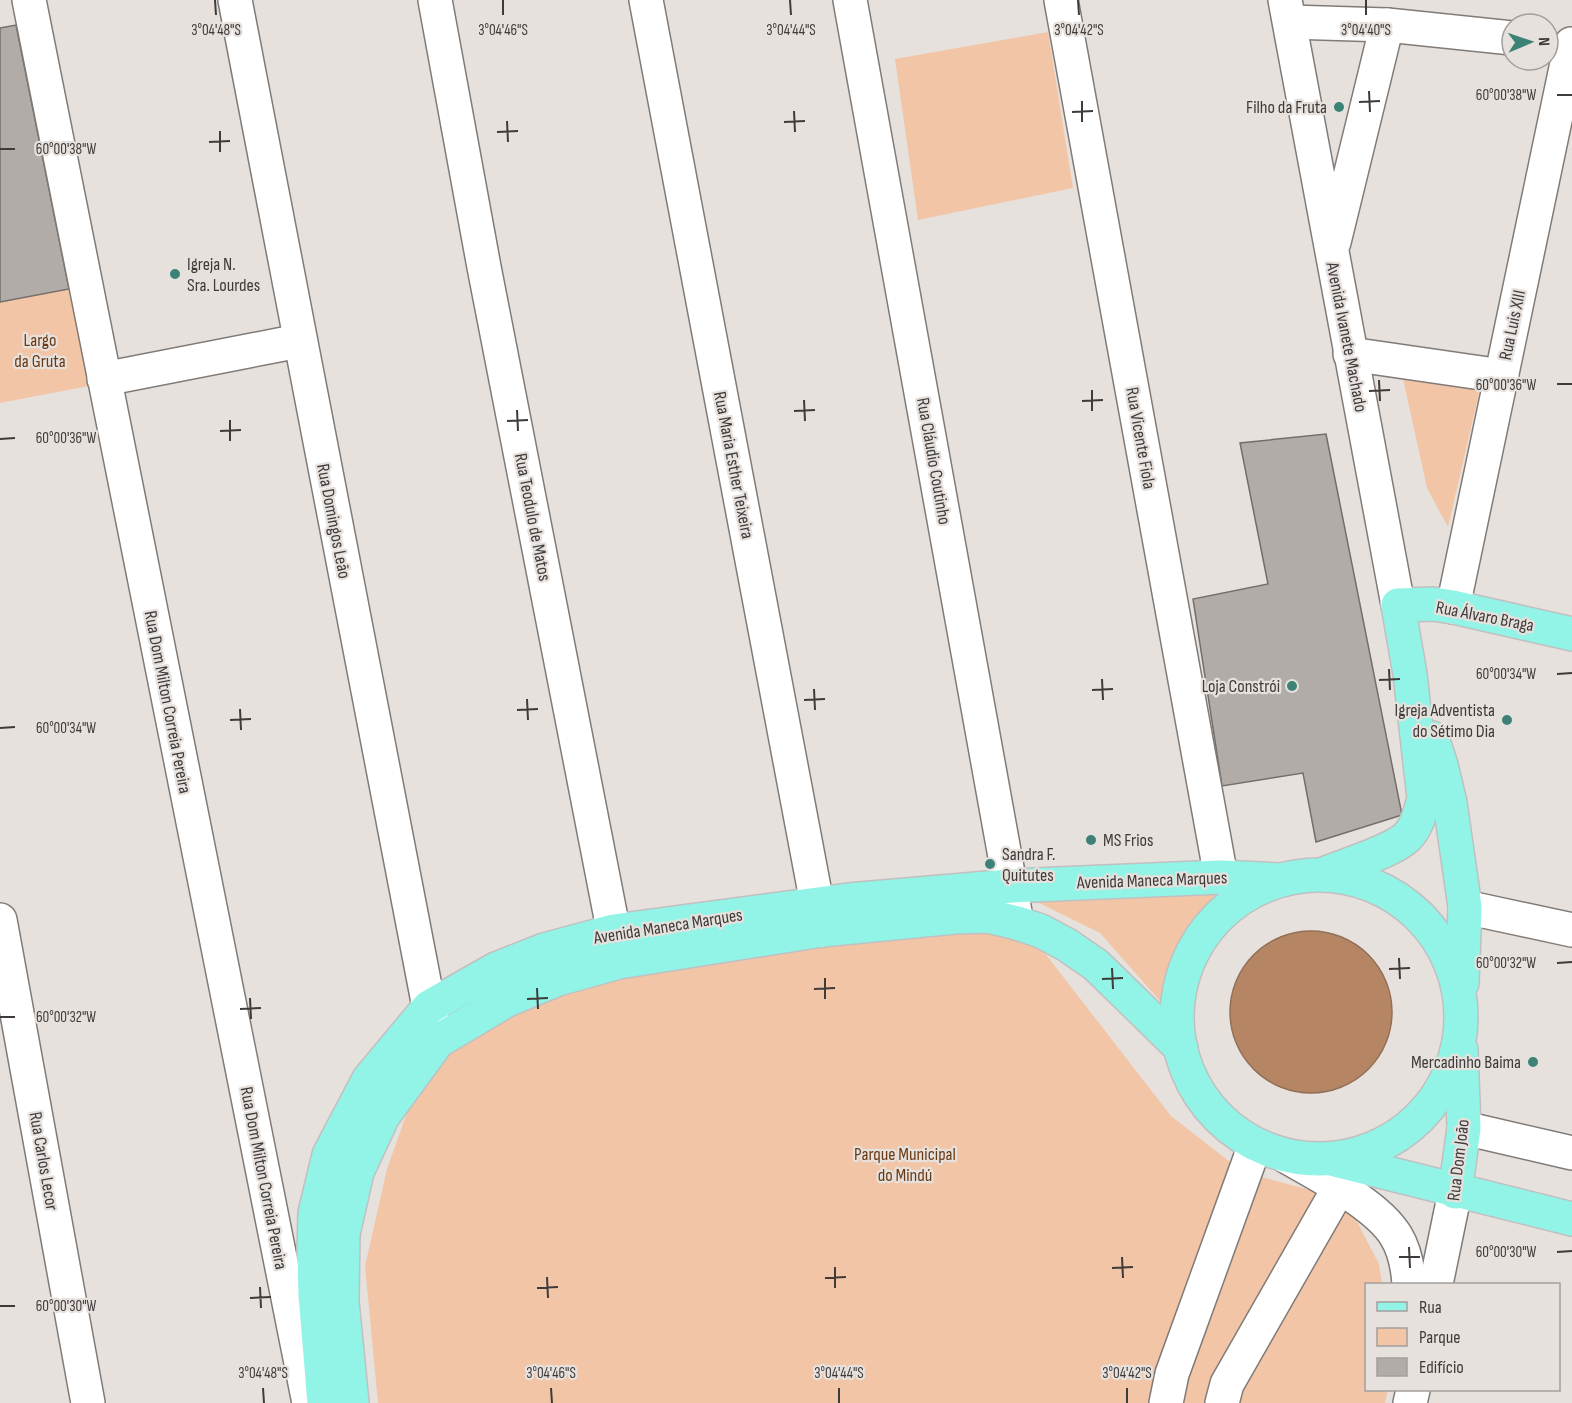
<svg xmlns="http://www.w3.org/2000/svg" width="1572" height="1403" font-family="'Sofia Sans Condensed',sans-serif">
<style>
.green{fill:#f2c5a7}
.water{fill:#b68664;stroke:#927057;stroke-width:1.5}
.building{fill:#b2aca9;stroke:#736e6b;stroke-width:1.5}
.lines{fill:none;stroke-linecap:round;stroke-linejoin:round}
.minor-casing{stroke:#807b77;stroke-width:36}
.major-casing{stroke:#c1c0c0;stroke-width:36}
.minor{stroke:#fff;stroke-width:33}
.major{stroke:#91f4e6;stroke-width:33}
.ticks{fill:none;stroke:#3e3b3a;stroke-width:2}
.poi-dot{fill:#3d8277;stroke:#e7e1dd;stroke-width:2}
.labels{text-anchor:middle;stroke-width:4.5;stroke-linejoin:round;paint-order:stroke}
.poi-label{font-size:18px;fill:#3e3b3a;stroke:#e7e1dd;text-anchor:end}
.street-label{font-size:18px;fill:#3e3b3a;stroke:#e7e1dd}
.park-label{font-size:18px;fill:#6a3a14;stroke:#e7e1dd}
.ticks-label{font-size:15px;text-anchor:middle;fill:#3e3b3a;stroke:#e7e1dd;stroke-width:4.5;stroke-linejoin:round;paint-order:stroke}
</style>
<rect width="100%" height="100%" fill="#e7e1dd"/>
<g class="green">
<polygon points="1048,32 1073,188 918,220 895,59"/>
<polygon points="69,289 89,386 0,403 0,302"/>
<polygon points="1400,365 1483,376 1448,527 1427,488"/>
<polygon points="1239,884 1191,925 1176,958 1168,1010 1100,933 1025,896"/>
<polygon points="838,930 1027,930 1171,1116 1243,1172 1321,1193 1354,1216 1379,1264 1382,1284 1366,1284 1366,1390 1388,1390 1385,1403 378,1403 365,1266 387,1169 416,1087 463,1038 518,1001"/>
</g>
<circle class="water" cx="1311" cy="1012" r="81"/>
<g class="building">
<polygon points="16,25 69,289 0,302 0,28"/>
<polygon points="1326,434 1402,815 1316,842 1303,773 1222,786 1193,599 1268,584 1240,443"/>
</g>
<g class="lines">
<g class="minor-casing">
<g id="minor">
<polyline points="29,0 309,1403"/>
<polyline points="235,0 429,1007 436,1034"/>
<polyline points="435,0 484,267 619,959"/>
<polyline points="646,0 822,930"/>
<polyline points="850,0 1017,923"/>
<polyline points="1061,0 1221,877"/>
<polyline points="1285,0 1398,605"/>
<polyline points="1290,22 1387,25 1512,38"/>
<polyline points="1334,242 1387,25"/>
<polyline points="1350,354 1502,376"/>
<polyline points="104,379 299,341"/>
<polyline points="1453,607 1571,44"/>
<polyline points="1465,907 1572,930"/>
<polyline points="0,920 88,1403"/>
<polyline points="1464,1128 1572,1153"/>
<path d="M1284,1155C1316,1174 1377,1204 1396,1236C1404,1249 1408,1269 1409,1284"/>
<polyline points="1436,1284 1455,1192"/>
<polyline points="1166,1403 1172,1374 1255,1145"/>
<polyline points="1222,1403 1227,1384 1339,1188"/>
<polyline points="1410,1403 1413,1390"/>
</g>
</g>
<g class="major-casing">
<g id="major">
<polyline points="1432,738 1441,765 1450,803 1465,907 1462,983"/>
<path d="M1324,874C1345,865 1391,852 1407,837C1417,827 1421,811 1424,798L1410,674L1398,605L1433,604L1453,607L1572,634"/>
<circle cx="1319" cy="1017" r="142"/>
<polyline points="1335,1160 1572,1219"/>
<polyline points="1455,1192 1464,1128 1461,1050"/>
<polyline points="324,1403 315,1295 314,1253 315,1213 329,1155 369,1079 429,1007 496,969 544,950 614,931 848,900 1011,886 1221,877 1279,880"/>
<polyline points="352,1403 342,1302 343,1234 357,1172 383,1116 438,1041 507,1000 558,979 619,962 822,930 955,917 988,916 1017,923 1041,931 1067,945 1096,965 1181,1048"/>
</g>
</g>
<use href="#minor" class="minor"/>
<use href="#major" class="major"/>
</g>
<path class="ticks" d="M215,0L216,15M503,0V15M790,0L791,15M1078,0L1079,15M1366,0V15M1369,91L1370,112M1557,95H1572M1082,101V122M1359,102L1380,101M794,111L795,132M1072,112L1093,111M507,121L508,142M784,122L805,121M220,131V152M497,132L518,131M209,142L230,141M0,149H15M1379,380L1380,401M1557,384H1572M1092,390V411M1369,391L1390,390M804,400L805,421M1082,401L1103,400M517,410L518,431M794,411L815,410M230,420V441M507,421L528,420M220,431L241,430M0,439L15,438M1389,669L1390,690M1557,674L1572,673M1102,679L1103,700M1379,680L1400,679M814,689L815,710M1092,690L1113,689M527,699L528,720M804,700L825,699M240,709L241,730M517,710L538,709M230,720L251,719M0,728L15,727M1399,958L1400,979M1557,963L1572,962M1112,968L1113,989M1389,969L1410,968M825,978V999M1102,979L1123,978M537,988L538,1009M814,989L835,988M250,998L251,1019M527,999L548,998M240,1009L261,1008M0,1017H15M1409,1247L1410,1268M1557,1252L1572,1251M1122,1257L1123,1278M1399,1257H1420M835,1267V1288M1112,1268L1133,1267M547,1277L548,1298M825,1278L846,1277M260,1287L261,1308M537,1288L558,1287M250,1298L271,1297M0,1306H15M263,1388L264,1403M551,1388L552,1403M839,1388V1403M1127,1388V1403"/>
<g class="poi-dot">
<circle cx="1339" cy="107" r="6"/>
<circle cx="175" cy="274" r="6"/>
<circle cx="1292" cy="686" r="6"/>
<circle cx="1507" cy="720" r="6"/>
<circle cx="1091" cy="840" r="6"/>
<circle cx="990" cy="864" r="6"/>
<circle cx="1533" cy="1062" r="6"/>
</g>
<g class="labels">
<g class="poi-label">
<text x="1327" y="113">Filho da Fruta</text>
<text x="187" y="270" text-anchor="start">Igreja N.<tspan x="187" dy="21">Sra. Lourdes</tspan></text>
<text x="1280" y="692">Loja Constrói</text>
<text x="1495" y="716">Igreja Adventista<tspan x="1495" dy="21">do Sétimo Dia</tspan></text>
<text x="1103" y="846" text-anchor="start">MS Frios</text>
<text x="1002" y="860" text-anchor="start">Sandra F.<tspan x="1002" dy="21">Quitutes</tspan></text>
<text x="1521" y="1068">Mercadinho Baima</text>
</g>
<g class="street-label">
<text transform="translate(1512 325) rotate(-78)" y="6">Rua Luis XIII</text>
<text transform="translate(1347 337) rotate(79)" y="6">Avenida Ivanete Machado</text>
<text transform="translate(1141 438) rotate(80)" y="6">Rua Vicente Fiola</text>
<text transform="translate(934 461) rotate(80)" y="6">Rua Cláudio Coutinho</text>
<text transform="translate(734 465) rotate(79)" y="6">Rua Maria Esther Teixeira</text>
<text transform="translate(533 517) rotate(79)" y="6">Rua Teodulo de Matos</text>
<text transform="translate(334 521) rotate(79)" y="6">Rua Domingos Leão</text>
<text transform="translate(1485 616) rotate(11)" y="6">Rua Álvaro Braga</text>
<text transform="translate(168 702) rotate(79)" y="6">Rua Dom Milton Correia Pereira</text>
<text transform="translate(1152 880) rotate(-2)" y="6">Avenida Maneca Marques</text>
<text transform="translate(668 926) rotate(-9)" y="6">Avenida Maneca Marques</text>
<text transform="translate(1458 1160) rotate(-83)" y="6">Rua Dom João</text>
<text transform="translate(44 1161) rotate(80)" y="6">Rua Carlos Lecor</text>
<text transform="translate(264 1178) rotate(79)" y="6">Rua Dom Milton Correia Pereira</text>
</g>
<g class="park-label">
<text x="40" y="346">Largo<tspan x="40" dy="21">da Gruta</tspan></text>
<text x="905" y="1160">Parque Municipal<tspan x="905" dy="21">do Mindú</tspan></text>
</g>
</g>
<g class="ticks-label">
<text x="216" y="35">3°04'48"S</text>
<text x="503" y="35">3°04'46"S</text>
<text x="791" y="35">3°04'44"S</text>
<text x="1079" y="35">3°04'42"S</text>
<text x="1366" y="35">3°04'40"S</text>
<text x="1506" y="100">60°00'38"W</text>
<text x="66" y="154">60°00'38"W</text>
<text x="1506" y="390">60°00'36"W</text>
<text x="66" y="443">60°00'36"W</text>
<text x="1506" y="679">60°00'34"W</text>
<text x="66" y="733">60°00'34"W</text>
<text x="1506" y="968">60°00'32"W</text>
<text x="66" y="1022">60°00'32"W</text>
<text x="1506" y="1257">60°00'30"W</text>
<text x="66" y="1311">60°00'30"W</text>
<text x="263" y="1378">3°04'48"S</text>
<text x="551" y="1378">3°04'46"S</text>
<text x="839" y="1378">3°04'44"S</text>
<text x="1127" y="1378">3°04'42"S</text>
</g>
<rect x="1365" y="1283" width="195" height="108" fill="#e7e1dd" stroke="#a39f9c" stroke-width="1.5"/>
<rect x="1377" y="1302" width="30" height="9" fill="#91f4e6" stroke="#a39f9c" stroke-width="1.5"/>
<text x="1419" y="1313" font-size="18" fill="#3e3b3a">Rua</text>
<rect x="1377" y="1328" width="30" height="18" fill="#f2c5a7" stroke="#a39f9c" stroke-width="1.5"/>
<text x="1419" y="1343" font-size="18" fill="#3e3b3a">Parque</text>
<rect x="1377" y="1358" width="30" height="18" fill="#b2aca9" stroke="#a39f9c" stroke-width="1.5"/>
<text x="1419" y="1373" font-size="18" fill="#3e3b3a">Edifício</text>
<g transform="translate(1530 42) rotate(88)"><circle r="28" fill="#e7e1dd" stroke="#a39f9c" stroke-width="1.5"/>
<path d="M0-4.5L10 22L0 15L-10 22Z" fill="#3d8277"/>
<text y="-9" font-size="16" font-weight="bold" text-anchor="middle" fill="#3e3b3a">N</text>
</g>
</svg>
